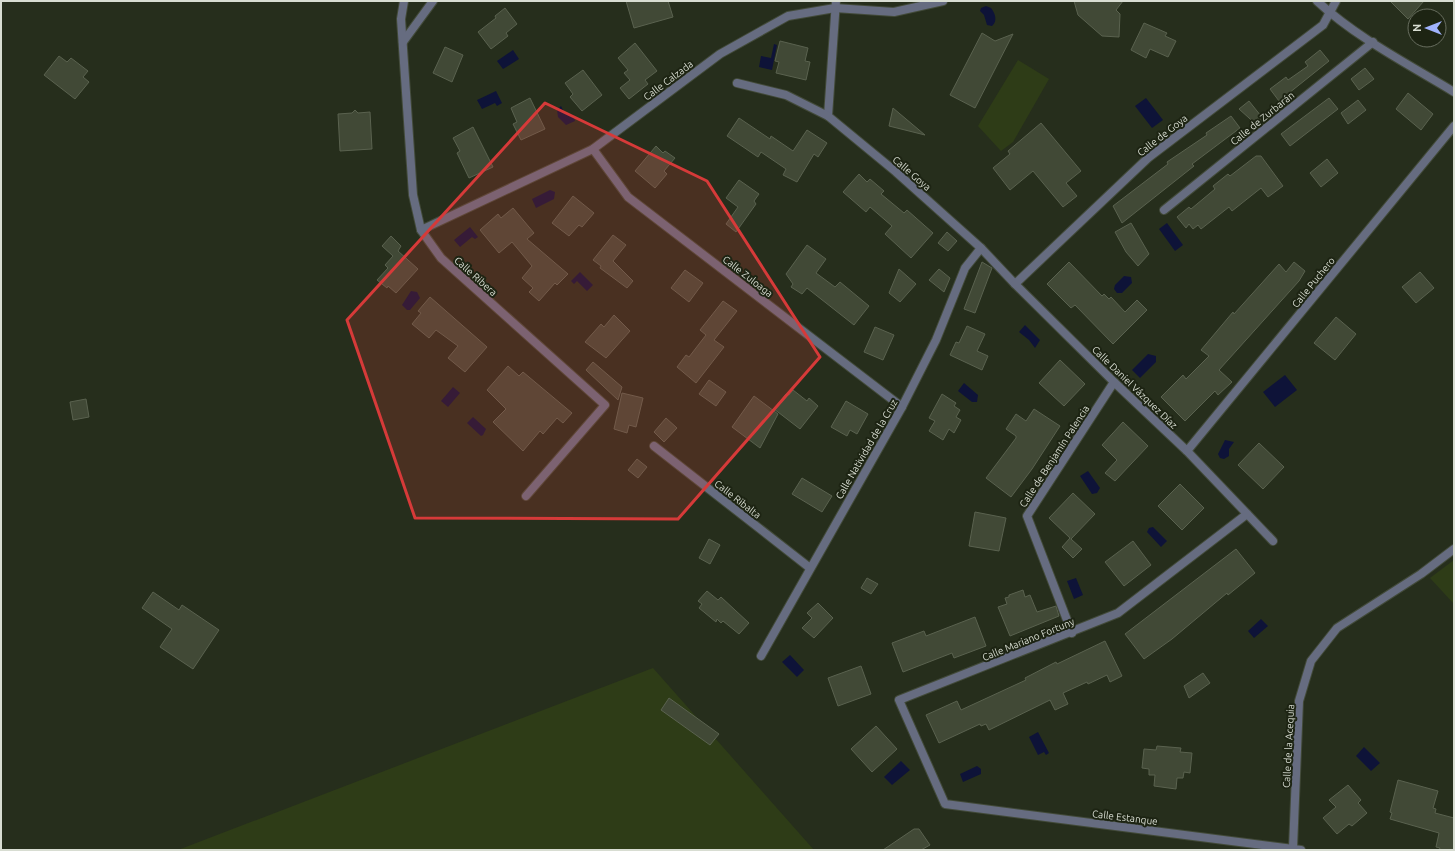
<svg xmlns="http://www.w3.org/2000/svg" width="1455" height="851" font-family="Ubuntu,sans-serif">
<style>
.green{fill:#2e3c17}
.water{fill:#0e1338}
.building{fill:#414936;stroke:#5a624f}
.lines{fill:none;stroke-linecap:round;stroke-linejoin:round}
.minor-casing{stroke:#424a39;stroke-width:10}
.minor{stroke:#666c80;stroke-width:8}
.marked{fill:#d63a39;fill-opacity:0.2;stroke:#d63a39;stroke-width:3;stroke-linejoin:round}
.labels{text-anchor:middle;stroke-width:4;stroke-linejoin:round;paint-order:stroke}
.street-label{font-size:10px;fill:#d8ddd2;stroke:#1d2413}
</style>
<rect width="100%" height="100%" fill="#262e1c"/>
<g class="green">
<polygon points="1018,60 1049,79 1013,142 1001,151 978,126"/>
<polygon points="1454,560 1454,604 1430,578"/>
<polygon points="653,668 814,850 178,850"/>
</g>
<g class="water">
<path d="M986,6L991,8C995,13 998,21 992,26L987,25L984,15L980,11L981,8Z"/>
<polygon points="774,44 777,45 772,70 759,67 761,56 771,58"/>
<polygon points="513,50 519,59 503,69 497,61"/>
<polygon points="496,91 502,103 497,106 495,103 482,109 477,100"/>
<polygon points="1146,98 1163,120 1152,128 1135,106"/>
<polygon points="561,106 564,112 573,115 575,121 566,125 558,117 557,110"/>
<polygon points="550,190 555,192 554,199 536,208 532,199"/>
<polygon points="1167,223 1183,245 1175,251 1159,229"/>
<polygon points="470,227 478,237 475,239 472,237 460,247 454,240"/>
<polygon points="580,272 593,285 587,291 577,281 574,284 571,281"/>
<polygon points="1124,276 1131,277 1132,283 1122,293 1117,293 1114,289 1115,285"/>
<polygon points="411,291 417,292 420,298 410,310 407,310 402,305"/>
<polygon points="1025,325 1040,340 1035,348 1029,340 1019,332"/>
<polygon points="1148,354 1156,356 1156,362 1140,378 1132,370"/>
<polygon points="1285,375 1297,390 1275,407 1263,392"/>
<polygon points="964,383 978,395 977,402 972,402 958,391"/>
<polygon points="453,387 460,393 448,407 441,401"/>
<polygon points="473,417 486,429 483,435 481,436 467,423"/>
<polygon points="1225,440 1234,442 1229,449 1229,456 1224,459 1220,458 1218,454"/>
<polygon points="1088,471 1100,488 1097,493 1092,494 1080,476"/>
<polygon points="1153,527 1167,541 1161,547 1147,532 1149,528"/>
<polygon points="1076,578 1083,595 1074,599 1067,581"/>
<polygon points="1261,619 1268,626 1254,638 1248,631"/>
<polygon points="790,655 804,670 797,677 782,662"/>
<polygon points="1038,732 1049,753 1046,755 1044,752 1038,755 1029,737"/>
<polygon points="1364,747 1380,763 1371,771 1356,756"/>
<polygon points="901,761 910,770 892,785 884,777"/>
<polygon points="977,766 981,769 981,774 963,782 960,774"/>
</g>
<g class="building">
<polygon points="626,1 668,1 673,17 634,28"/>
<polygon points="1074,1 1123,1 1116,10 1120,14 1119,37 1102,36 1078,15"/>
<polygon points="1390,1 1424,1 1408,19"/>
<polygon points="505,8 517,24 506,33 508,36 491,49 478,32 496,18 495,16"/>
<polygon points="1144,23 1167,33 1165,36 1176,41 1168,57 1150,49 1146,58 1131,50"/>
<polygon points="982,33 995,41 1013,34 975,108 950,95"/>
<polygon points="780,41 808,48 805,61 810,62 806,80 776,73 779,62 775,61"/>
<polygon points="635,43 657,71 645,80 648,84 629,99 620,88 630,80 624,73 628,70 618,58"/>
<polygon points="445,47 463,55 452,82 433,73"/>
<polygon points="1320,50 1329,61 1279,101 1270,89 1286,77 1288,80 1308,66 1305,62"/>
<polygon points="59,56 67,62 71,58 88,71 83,77 89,82 75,99 44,75"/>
<polygon points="1365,68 1374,79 1359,90 1351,79"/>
<polygon points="583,70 602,95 582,111 570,97 573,94 565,83"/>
<polygon points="1408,93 1433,114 1421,130 1396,109"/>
<polygon points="530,98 545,129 521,140 513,124 517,122 511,108"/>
<polygon points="1329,98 1338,109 1290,146 1281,134"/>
<polygon points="1358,100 1366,110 1348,124 1341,113"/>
<polygon points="1249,101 1265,121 1259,127 1239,109"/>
<polygon points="893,108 925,135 889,126"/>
<polygon points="355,110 358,113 370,112 372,149 340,151 338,114 352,113"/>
<polygon points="1231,116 1240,128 1192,164 1194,166 1122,223 1113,206 1168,164 1167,162 1207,135 1206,133"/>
<polygon points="739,118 770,139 771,136 793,151 807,130 827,143 818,157 814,154 797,182 783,175 786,169 761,152 758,157 727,136"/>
<polygon points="1041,123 1081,171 1066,183 1077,196 1063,207 1033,171 1010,190 993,168 1010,154 1008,151"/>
<polygon points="473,127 493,167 469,178 457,153 460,151 453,138"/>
<polygon points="656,146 663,153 665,151 675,158 664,171 667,174 655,188 635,171"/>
<polygon points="1256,156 1261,156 1283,186 1268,197 1261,188 1232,211 1229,207 1201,229 1198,225 1193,229 1189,224 1186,228 1177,217 1189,207 1191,209 1215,189 1213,186 1228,174 1230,176"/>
<polygon points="1327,159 1338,173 1321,187 1310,173"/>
<polygon points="859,174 867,182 870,179 884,191 881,194 904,213 907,210 933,233 911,258 885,234 892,226 870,207 866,212 843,192"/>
<polygon points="739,180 759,194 754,201 756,204 736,232 726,224 738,207 726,198"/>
<polygon points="573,196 594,213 582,227 579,225 569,236 552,223"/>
<polygon points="513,208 534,233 527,239 568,274 557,285 555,283 539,301 529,292 533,288 522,278 532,266 512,242 499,253 480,230 498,214 501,218"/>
<polygon points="1131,223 1149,254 1138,266 1126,252 1115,232"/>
<polygon points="947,232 957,241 948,251 938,243"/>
<polygon points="613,235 626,245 613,261 633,281 627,288 600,268 601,266 593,260"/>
<polygon points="391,236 401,246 398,251 418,269 396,293 388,286 387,288 377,280 388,268 385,265 393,256 382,246"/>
<polygon points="807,245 826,259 816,273 835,287 840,282 869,306 854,325 807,288 802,294 791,287 793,284 786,274"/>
<polygon points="982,262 992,268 975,313 964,309"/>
<polygon points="1069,262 1102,296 1104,294 1109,299 1111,297 1125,312 1137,300 1147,310 1113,344 1075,305 1071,308 1047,284"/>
<polygon points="1294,262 1305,271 1299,281 1219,370 1232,382 1218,395 1215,391 1185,421 1161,397 1183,375 1186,379 1209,356 1201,350 1233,312 1234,314 1279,264 1286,272"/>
<polygon points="899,269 916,284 900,302 889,293"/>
<polygon points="939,269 950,278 944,292 929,280"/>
<polygon points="685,270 703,283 689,302 671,288"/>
<polygon points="1420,272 1434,288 1416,303 1402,287"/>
<polygon points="430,297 487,347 465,372 448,358 458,346 436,330 429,338 412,324 421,313 418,311"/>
<polygon points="723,301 737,311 714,340 724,347 696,383 677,367 686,355 689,357 706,335 700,330"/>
<polygon points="614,315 630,331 606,358 585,342 601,324 604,327"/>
<polygon points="1336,317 1356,334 1335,360 1314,343"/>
<polygon points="967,326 985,334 977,351 988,356 982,370 950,355 956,342 959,343"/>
<polygon points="875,327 894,335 883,360 864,352"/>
<polygon points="1060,360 1085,384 1064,406 1039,383"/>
<polygon points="593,362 622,387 618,400 586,370"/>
<polygon points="508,366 519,376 523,372 572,413 563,423 557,418 543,434 540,431 523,451 493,422 506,409 487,390"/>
<polygon points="709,380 726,392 716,406 699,394"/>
<polygon points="793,390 807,401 809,398 818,406 800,429 774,409 786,394 789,395"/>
<polygon points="622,393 643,398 636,427 629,425 627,433 614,429"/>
<polygon points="942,394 956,403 954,406 960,410 956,417 961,420 954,433 949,429 943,440 929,431 935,421 929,418"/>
<polygon points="754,396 778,414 760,448 732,427"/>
<polygon points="86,399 89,417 73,420 70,402"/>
<polygon points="846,401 868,414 857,434 850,430 847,436 831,427"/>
<polygon points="1034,409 1060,426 1032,469 1011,497 986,478 1016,438 1016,436 1006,429 1016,414 1026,421"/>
<polygon points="666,418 677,428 664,442 654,432"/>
<polygon points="1123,422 1148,446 1115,481 1105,473 1117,460 1102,445"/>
<polygon points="1259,443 1284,467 1263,489 1238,465"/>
<polygon points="637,459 647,467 638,478 628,470"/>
<polygon points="802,478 832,496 822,512 792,494"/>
<polygon points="1180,484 1204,508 1182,530 1158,506"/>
<polygon points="1073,493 1095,514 1071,539 1082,549 1073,558 1062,547 1070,538 1049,518"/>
<polygon points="975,512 1006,518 999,551 969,546"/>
<polygon points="709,539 720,545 710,564 699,558"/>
<polygon points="1133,541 1151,565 1124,586 1105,562"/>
<polygon points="1236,549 1255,573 1228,595 1227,593 1172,639 1144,659 1125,634"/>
<polygon points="867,578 878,584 871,594 861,588"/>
<polygon points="1023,590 1025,597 1030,595 1037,612 1056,606 1059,616 1010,636 998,607 1007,604 1005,598 1009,597 1009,595"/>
<polygon points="707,591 718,600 721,597 749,623 739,634 723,621 721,623 717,619 716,622 699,608 702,604 698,601"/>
<polygon points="153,592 179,610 182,605 219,630 193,669 160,647 172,629 142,608"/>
<polygon points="818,603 833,618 814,638 802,628 812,618 807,613"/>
<polygon points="975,617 986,646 954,658 952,653 903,672 892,643 924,631 926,636"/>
<polygon points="1105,641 1122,676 1110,682 1107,675 1088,684 1087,682 1063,693 1068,704 1055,710 1050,700 989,730 986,724 981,726 980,724 939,743 926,715 957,701 961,710 1026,680 1025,678 1056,662 1057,664"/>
<polygon points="861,666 871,694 838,706 828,678"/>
<polygon points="1203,673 1210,683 1189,698 1184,686"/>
<polygon points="669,698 719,734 710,745 661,710"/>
<polygon points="876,726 897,749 872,772 851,749"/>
<polygon points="1157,746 1181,748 1180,752 1192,753 1190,773 1184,772 1183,778 1177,778 1176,789 1154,786 1155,775 1149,775 1149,769 1142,768 1144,749 1156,750"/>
<polygon points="1398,780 1438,791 1433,808 1436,809 1435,813 1454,818 1454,850 1439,850 1440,848 1436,847 1439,833 1390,819 1392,813 1390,812"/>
<polygon points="1348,785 1361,800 1358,803 1367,813 1352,826 1349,824 1337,834 1323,818 1336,807 1329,800"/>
<polygon points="914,829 919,829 930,845 921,850 883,850"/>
</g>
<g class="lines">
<g class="minor-casing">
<g id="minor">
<polyline points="404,1 401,19 413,195 421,230 441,258 605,405 526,496"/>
<polyline points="836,1 828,116 896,172 981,248 1015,284 1114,382 1187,451 1273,541"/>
<path d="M1317,1C1357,38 1408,64 1454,92"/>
<polyline points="403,42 433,1"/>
<polyline points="737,83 786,95 828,116"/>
<polyline points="593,149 628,197 902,407"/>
<polyline points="1164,210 1373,42"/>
<polyline points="421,230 593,149 720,54 788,16 835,8 894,12 943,1"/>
<polyline points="1015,284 1148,158 1323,25 1336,1"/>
<polyline points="654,446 810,568"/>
<polyline points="1187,451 1454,126"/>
<polyline points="1247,514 1118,613 899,700 945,804 1301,850"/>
<polyline points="1072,633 1027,516 1114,382"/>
<polyline points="761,656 902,407 936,340 965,268 981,248"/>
<polyline points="1293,848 1299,701 1311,661 1337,628 1421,574 1454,549"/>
</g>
</g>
<use href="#minor" class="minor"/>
</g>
<path class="marked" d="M545,103L707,181L820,357L678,519L415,518L347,320Z"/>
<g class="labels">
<g class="street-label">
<text transform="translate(668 80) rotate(-37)" y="4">Calle Calzada</text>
<text transform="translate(1262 118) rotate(-39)" y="4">Calle de Zurbarán</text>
<text transform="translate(1162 135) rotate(-38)" y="4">Calle de Goya</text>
<text transform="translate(912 173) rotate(41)" y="4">Calle Goya</text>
<text transform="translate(476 276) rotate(42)" y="4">Calle Ribera</text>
<text transform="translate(748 276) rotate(38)" y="4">Calle Zuloaga</text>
<text transform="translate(1313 282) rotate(-51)" y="4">Calle Puchero</text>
<text transform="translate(1135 387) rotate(44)" y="4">Calle Daniel Vázquez Díaz</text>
<text transform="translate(866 449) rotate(-60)" y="4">Calle Natividad de la Cruz</text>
<text transform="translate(1054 456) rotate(-57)" y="4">Calle de Benjamín Palencia</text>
<text transform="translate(738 499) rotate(38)" y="4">Calle Ribalta</text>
<text transform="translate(1028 639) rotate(-22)" y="4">Calle Mariano Fortuny</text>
<text transform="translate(1288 746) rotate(-87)" y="4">Calle de la Acequia</text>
<text transform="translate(1125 817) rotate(7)" y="4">Calle Estanque</text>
</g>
</g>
<rect width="1455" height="851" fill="none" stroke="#d8ddd2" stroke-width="4"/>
<g transform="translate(1427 28) rotate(270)"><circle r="19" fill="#1d2413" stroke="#686e5f"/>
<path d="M0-3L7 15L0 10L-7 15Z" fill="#a0b3fd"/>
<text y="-6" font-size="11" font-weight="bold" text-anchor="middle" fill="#d8ddd2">N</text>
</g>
</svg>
